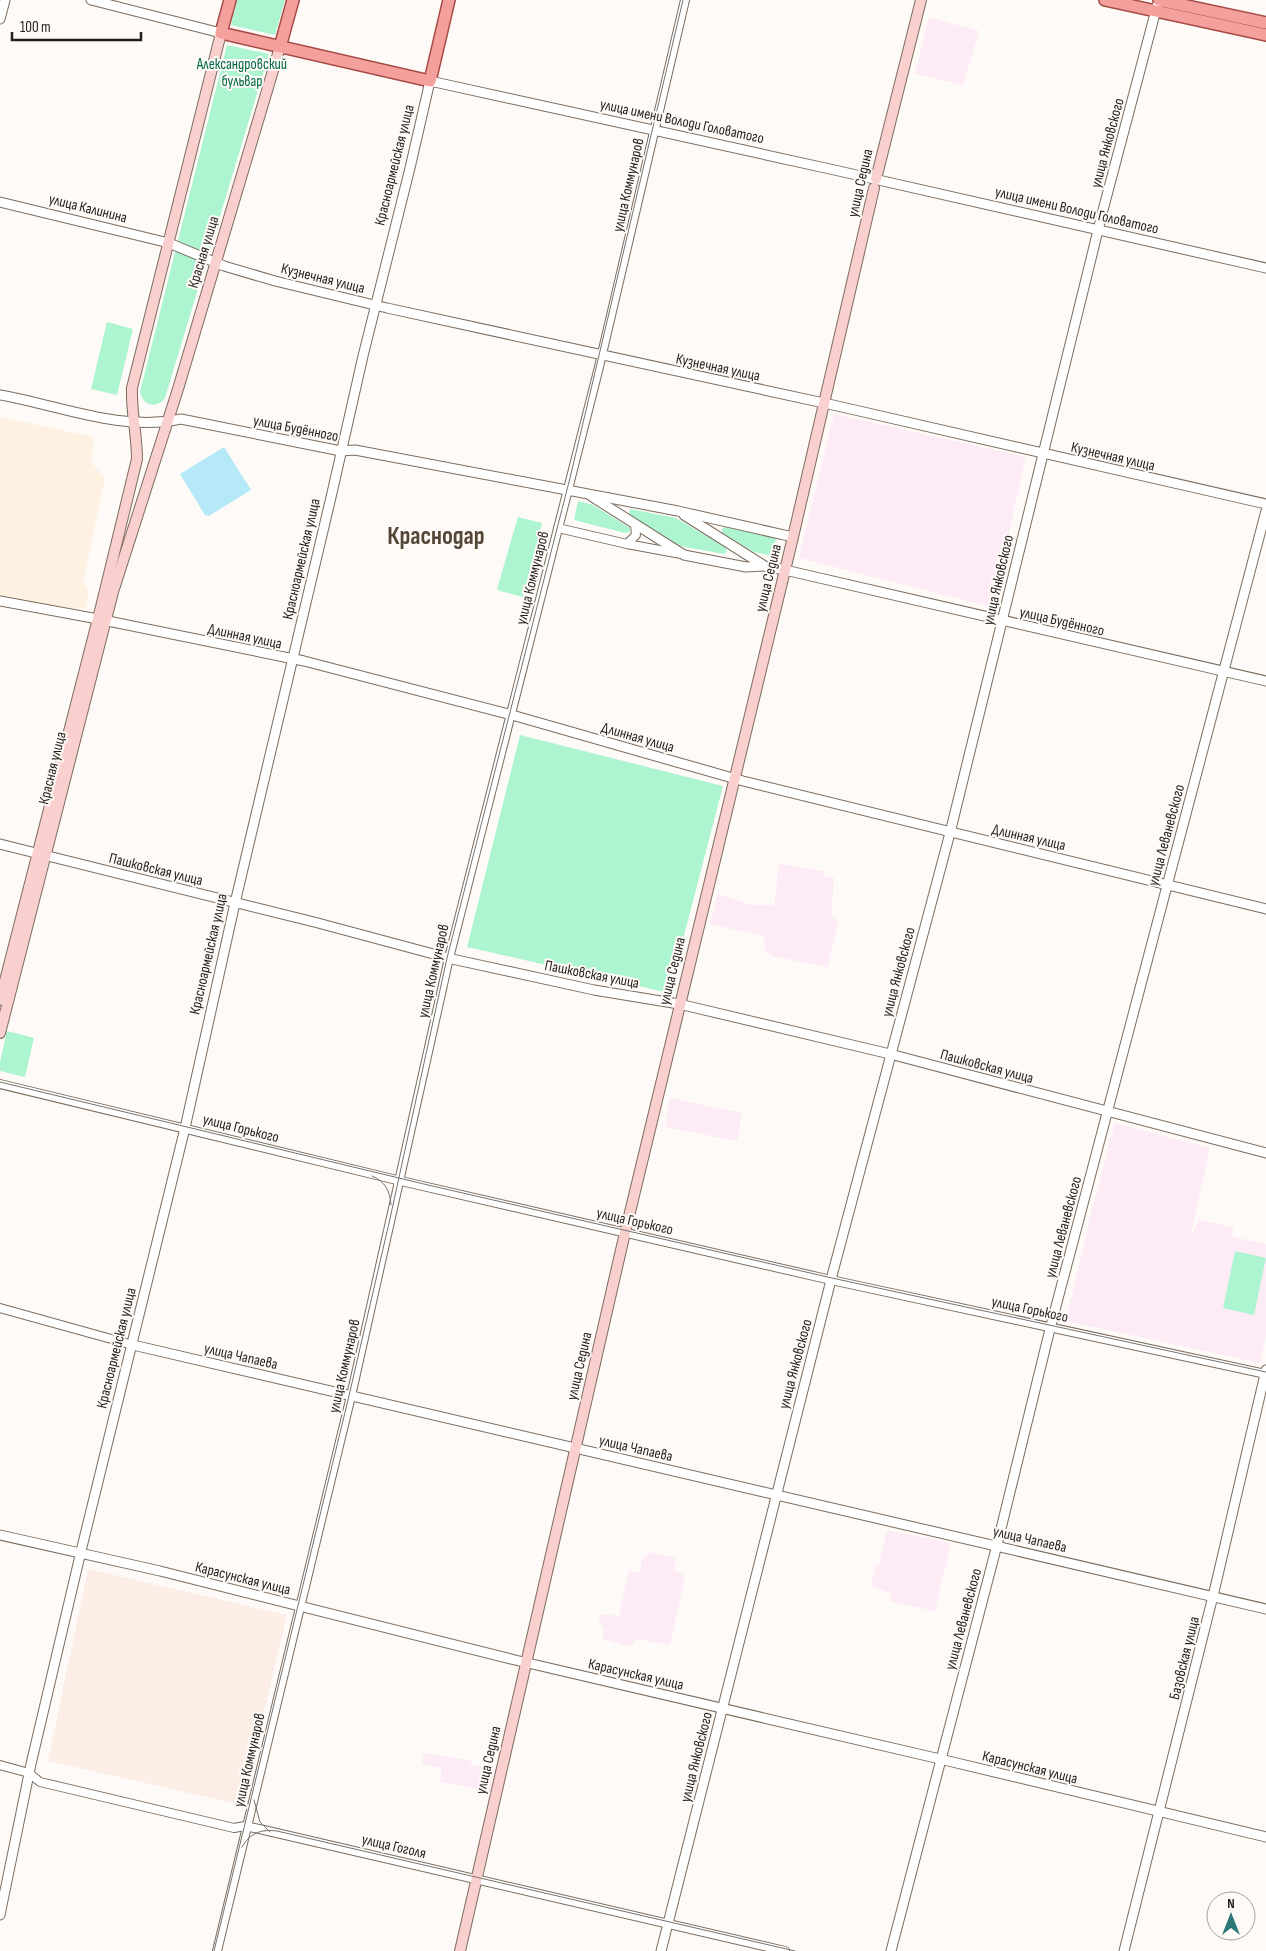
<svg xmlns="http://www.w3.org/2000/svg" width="1266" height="1951" font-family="'Sofia Sans Condensed',sans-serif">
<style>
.commercial{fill:#fceee7}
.built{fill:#fef1e2}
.education{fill:#fdebf5}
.green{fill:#adf4d0}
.water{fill:#b5e9f7}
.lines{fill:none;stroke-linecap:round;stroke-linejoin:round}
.minor-casing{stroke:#7b6c5d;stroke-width:10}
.tertiary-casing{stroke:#7b6c5d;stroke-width:11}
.secondary-casing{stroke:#7b6c5d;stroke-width:12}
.primary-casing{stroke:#a74b46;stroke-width:14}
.minor{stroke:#fff;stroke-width:8}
.tertiary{stroke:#fff;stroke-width:9}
.secondary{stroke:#fad0cf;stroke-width:10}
.primary{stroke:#f4a19e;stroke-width:11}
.tram{stroke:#76716c;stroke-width:1}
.labels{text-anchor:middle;stroke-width:4;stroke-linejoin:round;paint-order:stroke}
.park-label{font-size:15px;fill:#026947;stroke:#fefaf7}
.street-label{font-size:15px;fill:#241e18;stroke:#fefaf7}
.town-label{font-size:25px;font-weight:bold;fill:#544738;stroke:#fefaf7}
</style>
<rect width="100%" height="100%" fill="#fefaf7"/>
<polygon class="commercial" points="88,1569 287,1615 242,1805 48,1761"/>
<polygon class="built" points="0,417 94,437 91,462 105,478 83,582 89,591 86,608 72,609 0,596"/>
<g class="education">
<polygon points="929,17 979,31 963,85 915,74"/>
<polygon points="834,414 1026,457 992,607 799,558"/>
<polygon points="779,864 824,871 824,876 834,878 831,916 838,921 828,967 772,956 772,953 766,953 764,936 710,924 718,894 752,905 774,905"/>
<polygon points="670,1098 742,1113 737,1141 665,1127"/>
<polygon points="1115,1123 1210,1148 1190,1238 1199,1220 1233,1227 1232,1237 1266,1244 1266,1335 1260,1363 1066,1321 1091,1213"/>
<polygon points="887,1530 951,1543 935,1611 889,1601 891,1593 871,1587 875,1565 879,1565"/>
<polygon points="650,1552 676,1558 674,1570 685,1576 670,1645 636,1639 630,1647 603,1639 604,1629 599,1621 600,1614 619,1616 629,1571 640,1573 642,1560"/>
<polygon points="424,1753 472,1761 471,1765 494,1770 490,1791 440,1782 442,1768 422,1764"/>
</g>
<g class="green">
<polygon points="237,0 285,0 275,35 231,25"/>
<path d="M227,45L269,54L165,398C157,409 143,406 140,392Z"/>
<polygon points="107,322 133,329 117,395 91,389"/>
<polygon points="578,501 593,505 630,528 630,532 625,533 574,520"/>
<polygon points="630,509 676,518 725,547 727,552 724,554 680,546 629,515"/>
<polygon points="518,517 542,523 523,597 500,591 497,589"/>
<polygon points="725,527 776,538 773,556 754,552 722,533 722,529"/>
<polygon points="520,735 723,786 669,993 467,947"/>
<polygon points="7,1031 34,1038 25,1077 0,1071 0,1062"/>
<polygon points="1235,1251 1266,1258 1254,1315 1223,1308"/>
</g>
<polygon class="water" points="224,447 251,490 209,516 205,515 180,474"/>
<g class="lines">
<g class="minor-casing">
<g id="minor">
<polyline points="558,528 627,544 681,554"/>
<polyline points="627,544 636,535 635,525"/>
<polyline points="0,1084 401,1181 831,1280 1266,1374"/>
<polyline points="0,1308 133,1345"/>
<polyline points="0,1765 29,1773 40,1782 234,1828 245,1826 268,1831 785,1951"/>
<polyline points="217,1951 351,1396 449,958 598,371 685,0"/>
</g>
</g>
<g class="tertiary-casing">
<g id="tertiary">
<polyline points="91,0 221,33"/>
<polyline points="0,19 5,0"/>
<polyline points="0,202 169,243 224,266 275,281 387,308 833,405 1266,504"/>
<path d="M0,395C58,405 121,432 181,419L341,451L355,450L678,511L793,537"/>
<polyline points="591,496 684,555 746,567 764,566 785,570 1266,681"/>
<polyline points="684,515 763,565"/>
<polyline points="0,601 98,619 304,661 512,715 743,781 1266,909"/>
<polyline points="0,844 318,923 452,959 594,990 679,1004 890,1054 1266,1153"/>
<polyline points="133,1345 1266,1609"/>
<polyline points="0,1535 160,1571 515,1660 940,1759 1266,1837"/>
<polyline points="0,1915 31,1764 82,1547 185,1128 235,903 332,493 363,356 410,168 430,81 830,169 1266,268"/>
<polyline points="661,1951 833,1272 950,833 1102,214 1157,6"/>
<polyline points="891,1951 997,1545 1050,1329 1266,511"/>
<polyline points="1124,1951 1214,1592 1266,1370"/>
</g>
</g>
<g class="secondary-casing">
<g id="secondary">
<polyline points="876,179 921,0"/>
<path d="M0,1000L101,607L137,459C137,435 131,412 132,388L221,33"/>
<polyline points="0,1033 113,592 178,389 280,47"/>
<polyline points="460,1951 624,1237 793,537 874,188"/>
</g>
</g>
<g class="primary-casing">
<g id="primary">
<polyline points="230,0 221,33 430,81 449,0"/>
<polyline points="1105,0 1266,35"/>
<polyline points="1159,0 1266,23"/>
<polyline points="280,47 293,0"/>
</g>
</g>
<use href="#minor" class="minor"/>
<use href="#tertiary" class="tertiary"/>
<use href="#secondary" class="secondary"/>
<use href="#primary" class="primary"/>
<g class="tram">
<polyline points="0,1082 428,1185 832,1278 1266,1372"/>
<path d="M372,1176C385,1181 390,1191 391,1205"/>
<polyline points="254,1800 260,1822 270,1832"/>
<path d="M242,1847C250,1833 261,1829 277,1831L795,1951"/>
<polyline points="214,1951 348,1400 389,1223 447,958 570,478 683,0"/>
</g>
</g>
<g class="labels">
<g class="park-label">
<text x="242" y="69">Александровский<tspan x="242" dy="17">бульвар</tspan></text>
</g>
<g class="street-label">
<text transform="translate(682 121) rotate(12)" y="5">улица имени Володи Головатого</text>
<text transform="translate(1107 143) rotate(-75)" y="5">улица Янковского</text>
<text transform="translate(394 165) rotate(-76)" y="5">Красноармейская улица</text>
<text transform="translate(860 183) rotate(-77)" y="5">улица Седина</text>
<text transform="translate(628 185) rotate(-77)" y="5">улица Коммунаров</text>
<text transform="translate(88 208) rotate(14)" y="5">улица Калинина</text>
<text transform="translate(1077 210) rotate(13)" y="5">улица имени Володи Головатого</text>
<text transform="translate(203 252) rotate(-73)" y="5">Красная улица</text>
<text transform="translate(323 278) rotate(14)" y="5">Кузнечная улица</text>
<text transform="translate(718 367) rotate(12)" y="5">Кузнечная улица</text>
<text transform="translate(296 428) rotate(11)" y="5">улица Будённого</text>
<text transform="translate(1113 456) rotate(13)" y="5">Кузнечная улица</text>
<text transform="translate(301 559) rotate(-77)" y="5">Красноармейская улица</text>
<text transform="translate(532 578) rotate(-76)" y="5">улица Коммунаров</text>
<text transform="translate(768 578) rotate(-76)" y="5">улица Седина</text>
<text transform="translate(998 580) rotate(-77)" y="5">улица Янковского</text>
<text transform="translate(1062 621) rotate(13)" y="5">улица Будённого</text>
<text transform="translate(245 636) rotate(12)" y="5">Длинная улица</text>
<text transform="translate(638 737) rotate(16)" y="5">Длинная улица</text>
<text transform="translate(52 768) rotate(-76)" y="5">Красная улица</text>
<text transform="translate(1166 835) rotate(-75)" y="5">улица Леваневского</text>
<text transform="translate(1029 837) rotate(13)" y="5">Длинная улица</text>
<text transform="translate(156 869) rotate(14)" y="5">Пашковская улица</text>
<text transform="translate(208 954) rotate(-77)" y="5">Красноармейская улица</text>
<text transform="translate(433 971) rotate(-77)" y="5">улица Коммунаров</text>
<text transform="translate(672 971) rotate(-76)" y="5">улица Седина</text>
<text transform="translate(898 972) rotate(-75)" y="5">улица Янковского</text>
<text transform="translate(592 974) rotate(11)" y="5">Пашковская улица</text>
<text transform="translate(987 1066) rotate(15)" y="5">Пашковская улица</text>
<text transform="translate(241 1128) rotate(14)" y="5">улица Горького</text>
<text transform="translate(635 1221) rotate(13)" y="5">улица Горького</text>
<text transform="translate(1063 1227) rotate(-75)" y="5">улица Леваневского</text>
<text transform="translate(1030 1309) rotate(12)" y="5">улица Горького</text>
<text transform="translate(116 1348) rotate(-76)" y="5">Красноармейская улица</text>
<text transform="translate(241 1356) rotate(13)" y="5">улица Чапаева</text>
<text transform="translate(795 1364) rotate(-75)" y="5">улица Янковского</text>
<text transform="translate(344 1366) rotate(-77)" y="5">улица Коммунаров</text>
<text transform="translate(579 1366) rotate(-77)" y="5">улица Седина</text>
<text transform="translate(636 1448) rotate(13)" y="5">улица Чапаева</text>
<text transform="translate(1030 1539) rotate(13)" y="5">улица Чапаева</text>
<text transform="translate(243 1578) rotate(14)" y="5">Карасунская улица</text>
<text transform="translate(963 1619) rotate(-75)" y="5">улица Леваневского</text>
<text transform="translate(1184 1658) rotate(-76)" y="5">Базовская улица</text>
<text transform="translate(636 1674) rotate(13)" y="5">Карасунская улица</text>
<text transform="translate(696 1757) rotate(-76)" y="5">улица Янковского</text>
<text transform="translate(249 1760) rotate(-77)" y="5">улица Коммунаров</text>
<text transform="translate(488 1760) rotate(-77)" y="5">улица Седина</text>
<text transform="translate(1030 1767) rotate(14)" y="5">Карасунская улица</text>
<text transform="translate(394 1846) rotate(13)" y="5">улица Гоголя</text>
</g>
<g class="town-label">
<text x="436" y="544">Краснодар</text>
</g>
</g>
<g transform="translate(1231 1916)"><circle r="24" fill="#fefaf7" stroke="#a7a29e"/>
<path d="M0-4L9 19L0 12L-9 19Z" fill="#2d7777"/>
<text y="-8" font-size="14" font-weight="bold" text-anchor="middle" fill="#241e18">N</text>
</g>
<path d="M12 32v8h129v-8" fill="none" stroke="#241e18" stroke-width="2.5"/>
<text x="20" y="32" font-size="15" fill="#241e18" stroke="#fefaf7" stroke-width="4" paint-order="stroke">100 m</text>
</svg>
